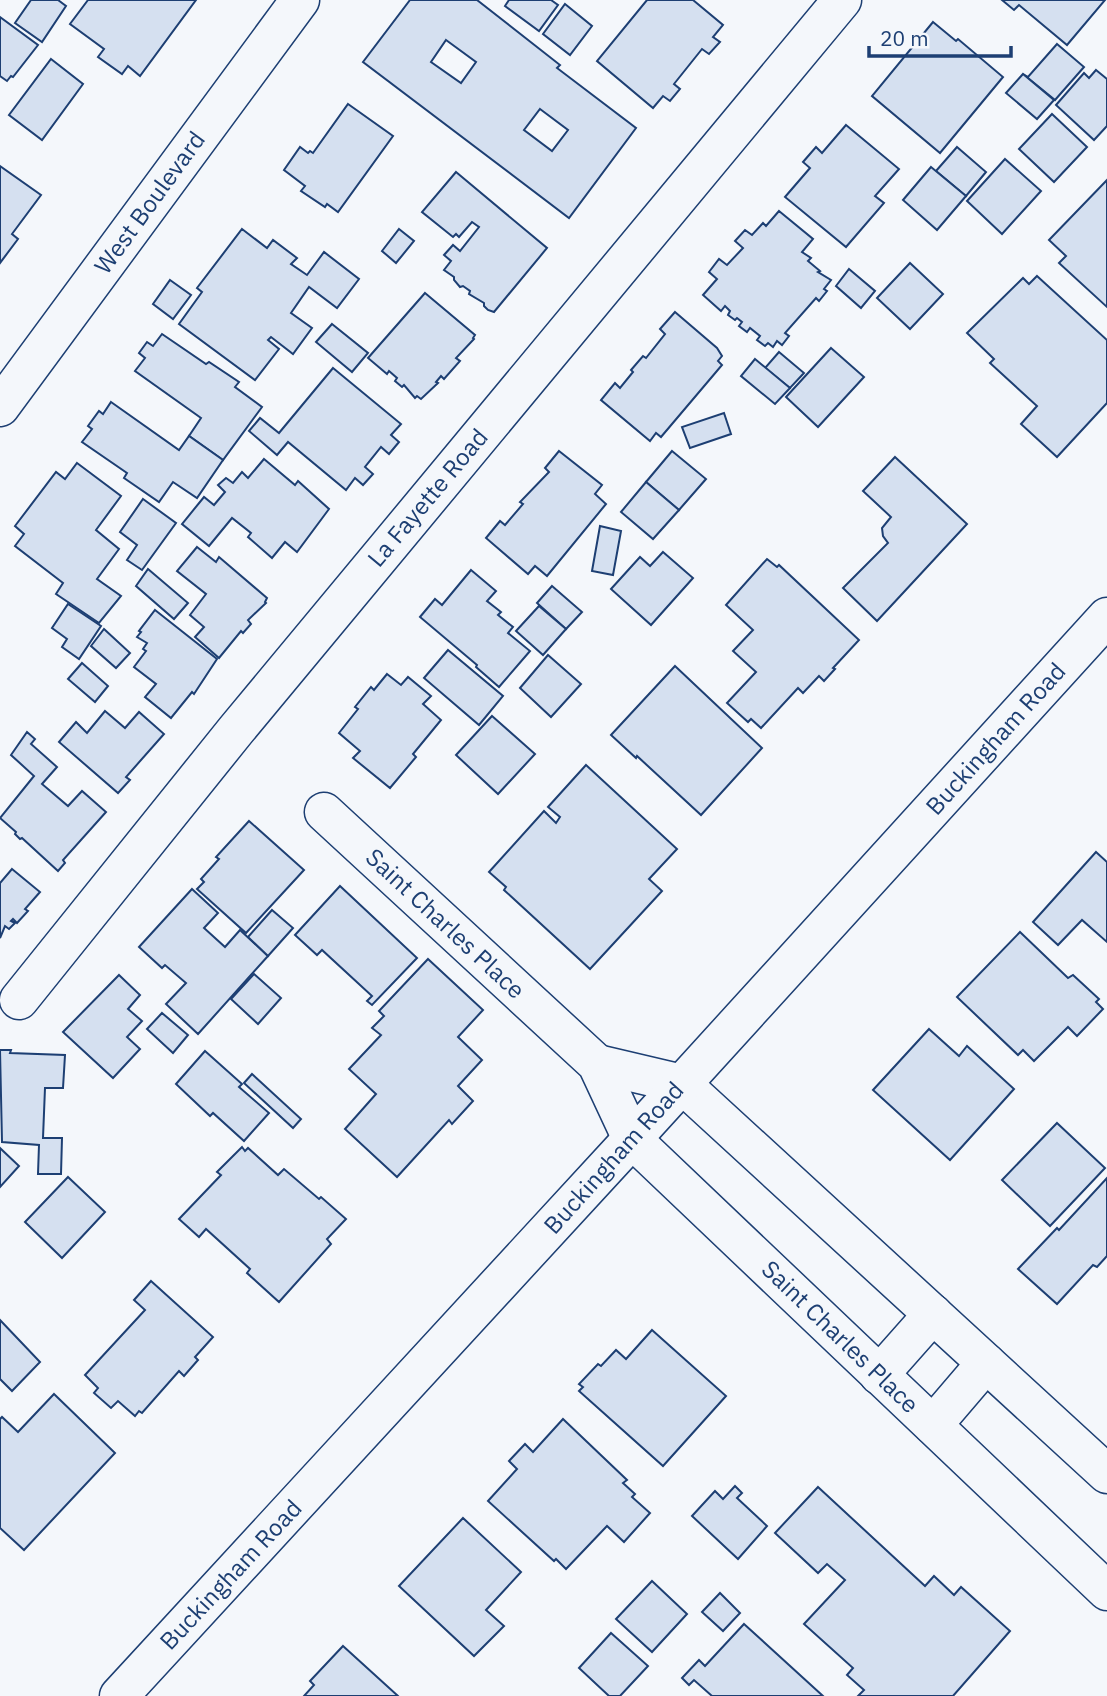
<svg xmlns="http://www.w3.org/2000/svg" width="1107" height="1696" font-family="'IBM Plex Sans',sans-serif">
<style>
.building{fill:#d5e0f0;stroke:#1d3f73;stroke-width:2;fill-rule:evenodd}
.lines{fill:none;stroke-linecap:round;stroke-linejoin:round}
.street-casing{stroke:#1d3f73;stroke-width:41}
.secondary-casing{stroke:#1d3f73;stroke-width:41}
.street{stroke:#f4f7fb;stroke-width:38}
.secondary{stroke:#f4f7fb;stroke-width:38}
.labels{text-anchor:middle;stroke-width:5;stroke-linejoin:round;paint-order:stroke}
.street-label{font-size:24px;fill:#1d3f73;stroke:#f4f7fb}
</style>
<rect width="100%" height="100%" fill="#f4f7fb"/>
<g class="building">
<polygon points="31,0 58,0 66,6 42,42 15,23"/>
<polygon points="88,0 196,0 140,76 128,66 122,74 98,57 104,49 70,24"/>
<path d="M410,0H477L560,65L557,68L636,128L569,218L363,62ZM446,40L476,62L461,83L431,62ZM540,109L568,130L552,151L524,130Z"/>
<polygon points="509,0 551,0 558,5 539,31 505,6"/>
<polygon points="647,0 693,0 723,25 713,37 720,42 709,54 702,49 674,84 680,89 670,101 663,96 653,108 597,61"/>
<polygon points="1002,0 1105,0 1067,45 1019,5 1014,10"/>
<polygon points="565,4 592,26 570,55 543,34"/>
<polygon points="0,17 38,45 13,77 11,76 7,81 0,76"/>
<polygon points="933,22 956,41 958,39 1003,77 940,153 872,96"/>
<polygon points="1057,44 1084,67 1055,100 1023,74 1028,77"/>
<polygon points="51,59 83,84 42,140 9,115"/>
<polygon points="1096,70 1107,79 1107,126 1094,140 1056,105 1084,73 1089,78"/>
<polygon points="1023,74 1054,100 1037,119 1006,93"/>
<polygon points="348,104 393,136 338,212 327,204 325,207 301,191 305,186 284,170 300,147 308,153 310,151 313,153"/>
<polygon points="1052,114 1087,147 1054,182 1019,149"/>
<polygon points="846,125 899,169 875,196 884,203 846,247 785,197 810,168 803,162 816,147 822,153"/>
<polygon points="957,147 986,172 966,196 936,171"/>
<polygon points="1005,159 1041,191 1002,234 967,201"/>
<polygon points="0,166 41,195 12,234 18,239 0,263"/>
<polygon points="931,167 966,196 937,230 903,200"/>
<polygon points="456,172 547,248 494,312 488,310 484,306 484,303 469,294 470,291 463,286 460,287 454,280 454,277 444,270 451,261 444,255 453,245 460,251 479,227 472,222 459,237 456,234 453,237 422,212"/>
<polygon points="1107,180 1107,307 1059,263 1066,256 1049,240"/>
<polygon points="779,211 813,239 802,252 811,258 808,261 820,271 818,272 831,280 824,289 827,291 819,301 816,298 785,333 789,336 782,345 777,341 773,347 768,343 765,346 757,340 760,336 750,328 747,332 739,326 742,322 737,318 735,320 728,315 730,311 725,306 721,311 703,295 717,279 709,272 719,259 727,265 743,248 735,241 745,230 752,235 763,223 766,226"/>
<polygon points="242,229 267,248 273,240 297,258 291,264 307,275 324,252 359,279 337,308 309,287 291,313 312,328 293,354 271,337 268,340 279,349 255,380 179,324 202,292 197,288"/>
<polygon points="399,229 414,241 396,263 382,251"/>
<polygon points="910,263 943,294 910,329 877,298"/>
<polygon points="849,269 875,291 861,308 836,286"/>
<polygon points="1037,276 1107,340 1107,403 1057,457 1021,424 1037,406 990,363 994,359 967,333 1023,278 1029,284"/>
<polygon points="170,280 191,295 173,319 153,304"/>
<polygon points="425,293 475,335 473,338 474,339 456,358 460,361 444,379 441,376 436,382 438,383 421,399 417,396 415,398 404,385 402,387 395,381 397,378 389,371 387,374 368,358"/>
<polygon points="675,312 717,348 722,356 718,361 722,365 661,437 656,433 650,441 601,400 615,383 620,388 633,372 631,370 643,356 646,358 665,334 660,329"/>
<polygon points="332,324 368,353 352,372 316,342"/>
<polygon points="162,334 206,364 209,362 239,382 235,387 262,407 223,460 189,436 201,418 135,371 145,358 139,353 147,342 153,346"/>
<polygon points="831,348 864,377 818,427 786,397"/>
<polygon points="779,352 804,373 790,388 765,368"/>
<polygon points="755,359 790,388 775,404 741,376"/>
<polygon points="333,368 401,424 391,435 399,442 389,454 381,447 365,467 373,474 363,485 355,478 346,490 288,442 277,455 249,431 260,418 279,433"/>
<polygon points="111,402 179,450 189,436 223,460 197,498 173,482 159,502 124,478 127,473 82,442 92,429 88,426 99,411 103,414"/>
<polygon points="724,413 731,434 690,448 682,427"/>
<polygon points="559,451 602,485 595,494 606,504 547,576 535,566 528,574 486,538 500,521 505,525 523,504 520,502 549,472 545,468"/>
<polygon points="672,451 706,479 679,510 646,482"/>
<polygon points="895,457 967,524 877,621 843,588 888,543 883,536 882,528 891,517 863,491"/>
<polygon points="264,459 295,485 298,481 329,509 297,552 285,542 272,558 248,537 251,533 232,518 209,546 182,524 204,497 214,505 225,492 218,485 226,478 233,483 242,472 248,478"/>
<polygon points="77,463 121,496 96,530 119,549 97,579 121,596 99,623 56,594 63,583 15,546 24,534 15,526 56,472 65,479"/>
<polygon points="646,482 679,510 653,539 621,512"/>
<polygon points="143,499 176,523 142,570 127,560 137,545 120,532"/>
<polygon points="600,526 621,531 613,575 592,571"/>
<polygon points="197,547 216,562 219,557 267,598 265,602 266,603 248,620 251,624 243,633 241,631 219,658 195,637 204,627 190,615 206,594 177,571"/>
<polygon points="663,552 693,578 651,625 611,589 640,557 650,566"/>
<polygon points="767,559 777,567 779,565 859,640 833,668 835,669 824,681 819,676 803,693 798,688 761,728 751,719 748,722 727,703 756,672 733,651 753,630 726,605"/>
<polygon points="148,569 188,603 174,619 136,586"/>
<polygon points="471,570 496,591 487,601 501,612 498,615 513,627 508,633 530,651 499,687 476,667 477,665 420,617 435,599 442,605"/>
<polygon points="552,586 582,612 566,629 537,603"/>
<polygon points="68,604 101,626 79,659 62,647 67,639 52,628"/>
<polygon points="539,606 566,629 543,655 516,631"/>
<polygon points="155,610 217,659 194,694 192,692 171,718 145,697 156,684 134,667 146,651 143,649 147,643 137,637 141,632 139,631"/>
<polygon points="104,629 130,653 116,668 91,646"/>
<polygon points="448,650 503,696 479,725 424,678"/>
<polygon points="548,655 581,684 551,717 520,688"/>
<polygon points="82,663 108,686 95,702 68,679"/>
<polygon points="675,666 762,748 701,815 637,756 636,758 611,735"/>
<polygon points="387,674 401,685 408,677 431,696 423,704 441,720 413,754 416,757 390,788 353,758 360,751 339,733 358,709 355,707 371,687 374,690"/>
<polygon points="105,711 125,728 139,712 164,734 126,777 130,780 118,793 59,742 76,722 87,733"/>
<polygon points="492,716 535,754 498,794 456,755"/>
<polygon points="27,732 35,739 31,744 57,767 42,784 68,806 82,791 106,812 63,860 65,863 58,871 22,838 20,839 15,834 16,832 0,818 34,776 11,755"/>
<polygon points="586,765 677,849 649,879 662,891 590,969 504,890 506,887 489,872 544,811 556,823 560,817 548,807"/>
<polygon points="249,821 304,870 246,933 197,889 204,882 201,879 219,859 216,857"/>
<polygon points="1096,852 1107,862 1107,942 1082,920 1058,945 1033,922"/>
<polygon points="12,869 40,892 25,909 28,911 17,923 13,919 11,921 15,923 9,929 5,926 0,938 0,883"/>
<polygon points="340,886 417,958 372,1005 367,1001 372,996 322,950 317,955 295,935"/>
<polygon points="192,889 218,913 204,928 225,947 240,930 268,956 198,1034 166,1004 186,983 165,965 162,968 139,947"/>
<polygon points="272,910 293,928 268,956 248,937"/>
<polygon points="1020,932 1068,978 1073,975 1099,999 1096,1002 1103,1009 1077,1036 1068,1027 1034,1061 1023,1050 1018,1055 957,997"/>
<polygon points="428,959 483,1010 458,1037 482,1060 458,1086 473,1101 452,1124 449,1120 397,1177 345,1129 376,1094 349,1069 381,1035 372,1028 384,1016 379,1011"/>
<polygon points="254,974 281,998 258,1024 231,999"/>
<polygon points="119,975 140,995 128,1009 142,1021 127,1037 140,1049 113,1078 63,1032"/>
<polygon points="162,1013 188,1035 173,1053 147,1029"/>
<polygon points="929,1029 959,1056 967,1046 1014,1089 950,1160 873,1090"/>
<polygon points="0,1050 11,1050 10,1053 65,1055 63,1088 45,1088 43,1138 62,1138 61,1174 38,1174 39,1145 2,1142"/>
<polygon points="205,1051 242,1084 239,1087 269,1113 244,1141 213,1113 210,1116 176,1084"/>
<polygon points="252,1074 301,1119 293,1128 244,1083"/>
<polygon points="1057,1123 1105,1168 1050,1226 1002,1180"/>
<polygon points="242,1147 245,1151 248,1148 278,1175 284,1169 319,1199 321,1197 346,1219 327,1239 331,1244 279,1302 247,1273 250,1269 206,1229 199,1237 179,1219 221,1175 217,1172"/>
<polygon points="0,1148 19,1166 0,1187"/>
<polygon points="68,1177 105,1212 62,1258 25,1222"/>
<polygon points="1107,1178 1107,1256 1097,1267 1093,1265 1057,1304 1018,1269 1057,1228 1059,1230"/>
<polygon points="151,1281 213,1337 195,1357 198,1360 184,1376 179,1371 142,1413 139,1411 135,1416 118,1401 111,1408 94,1393 98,1388 85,1375 145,1310 134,1300"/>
<polygon points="0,1320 40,1362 12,1391 0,1379"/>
<polygon points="652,1330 726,1396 663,1466 579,1391 583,1387 579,1384 598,1364 601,1366 616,1350 626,1359"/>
<polygon points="54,1394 115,1453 24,1550 0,1528 0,1419 2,1417 18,1432"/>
<polygon points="563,1419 627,1480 623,1483 635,1494 632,1497 650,1513 624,1542 607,1526 566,1569 556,1559 554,1561 488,1501 517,1469 509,1461 525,1444 533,1452"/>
<polygon points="735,1486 742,1493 737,1498 767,1526 738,1559 692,1516 715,1491 723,1499"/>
<polygon points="818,1487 925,1586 934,1576 954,1595 961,1587 1010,1631 953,1696 858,1696 864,1690 847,1675 853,1668 804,1624 845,1580 827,1564 818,1573 775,1533"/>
<polygon points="463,1518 521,1572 486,1610 504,1626 474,1656 399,1586"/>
<polygon points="652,1581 687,1614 652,1652 616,1619"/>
<polygon points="720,1593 740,1613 723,1631 702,1612"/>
<polygon points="744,1624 823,1696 712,1696 694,1680 689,1685 682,1678 699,1660 705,1666"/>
<polygon points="611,1633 648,1666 620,1696 609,1696 579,1668"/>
<polygon points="343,1646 398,1696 304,1696 314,1685 310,1681"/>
</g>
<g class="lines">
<g class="street-casing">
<g id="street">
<polyline points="324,812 597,1064 632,1139 1107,1591"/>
<polyline points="19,1000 236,730 842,0"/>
<polyline points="597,1064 682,1084 1107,1474"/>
<polyline points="879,1375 933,1314"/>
<polyline points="933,1425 986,1363"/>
<polyline points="119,1696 632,1139 1107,617"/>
</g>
</g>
<g class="secondary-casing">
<polyline id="secondary" points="0,407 300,0"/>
</g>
<use href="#street" class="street"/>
<use href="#secondary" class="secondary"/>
</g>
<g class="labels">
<g class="street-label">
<text transform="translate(150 203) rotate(-54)" y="8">West Boulevard</text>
<text transform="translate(428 498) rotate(-50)" y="8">La Fayette Road</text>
<text transform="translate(996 739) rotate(-48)" y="8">Buckingham Road</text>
<text transform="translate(445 924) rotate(43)" y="8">Saint Charles Place</text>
<text transform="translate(614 1158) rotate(-48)" y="8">Buckingham Road</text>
<text transform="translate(840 1337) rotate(44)" y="8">Saint Charles Place</text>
<text transform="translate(231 1575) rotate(-47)" y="8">Buckingham Road</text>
</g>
</g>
<path d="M869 46v10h142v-10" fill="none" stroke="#1d3f73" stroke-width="3.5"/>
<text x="880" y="46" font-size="21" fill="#1d3f73" stroke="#f4f7fb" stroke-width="5" paint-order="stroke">20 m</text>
</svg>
